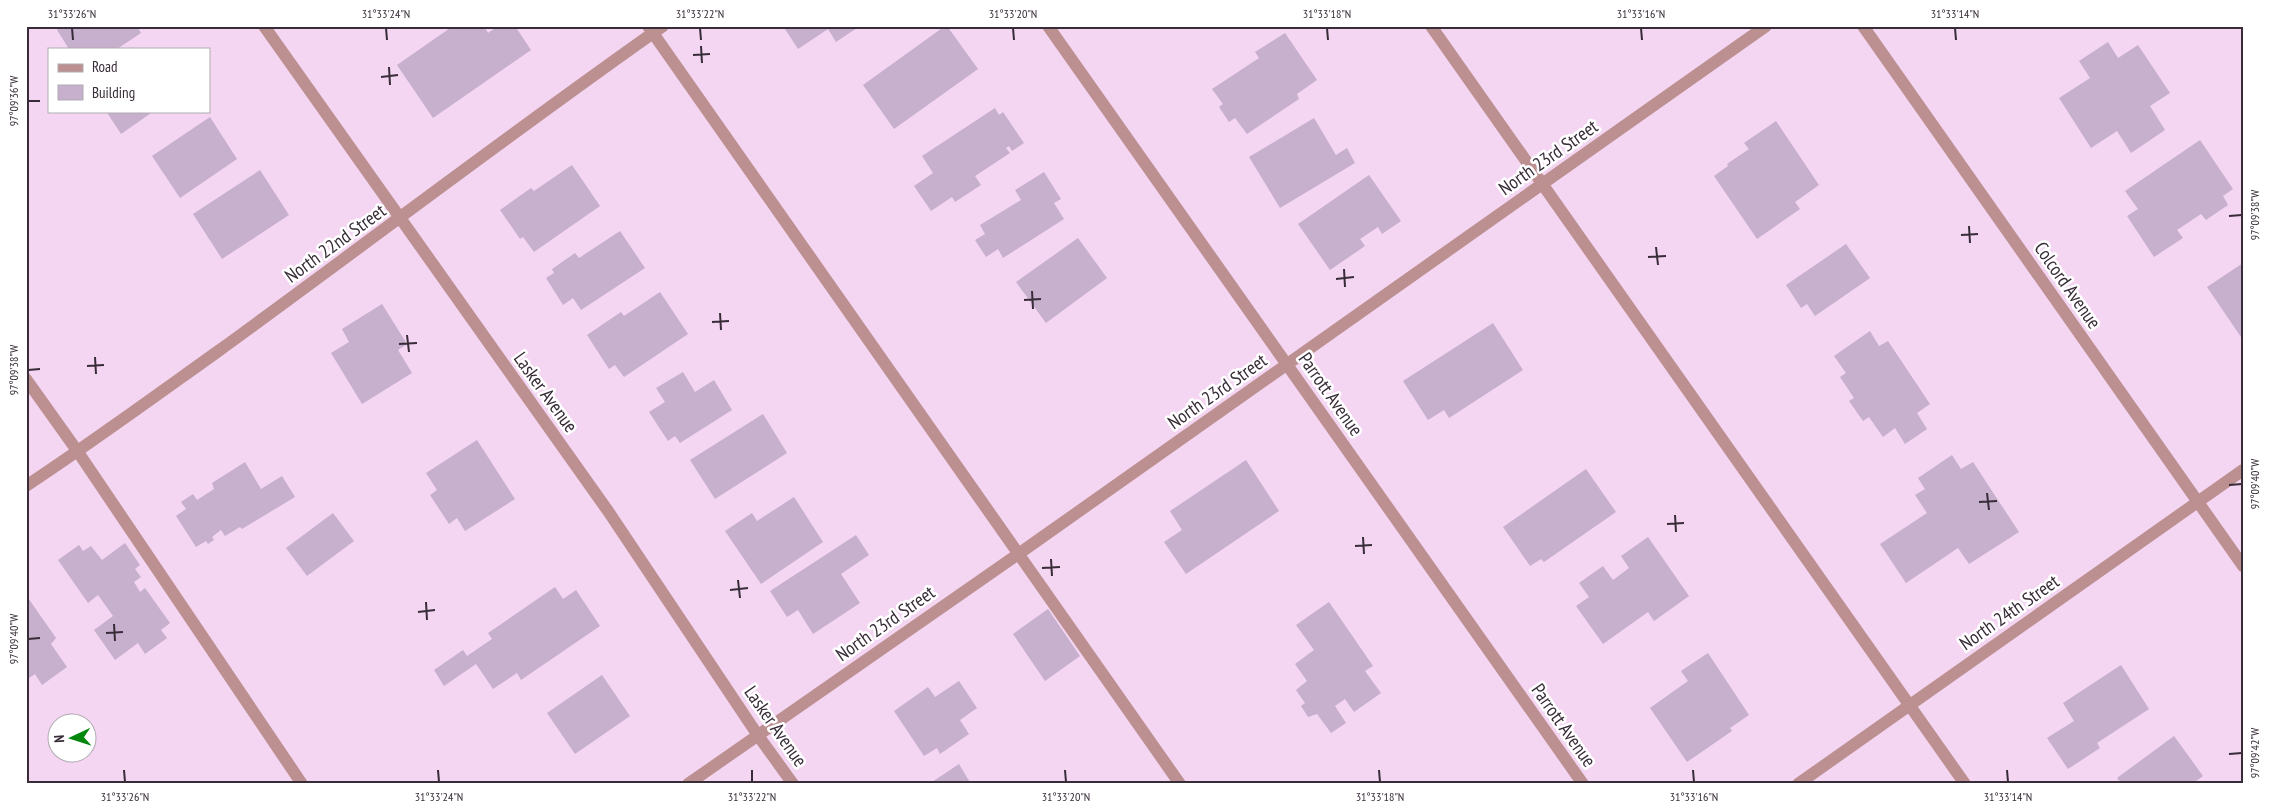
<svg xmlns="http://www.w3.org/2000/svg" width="2269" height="810" font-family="'PT Sans Narrow',sans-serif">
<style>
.building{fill:#c7afce}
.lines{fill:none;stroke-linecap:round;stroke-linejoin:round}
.service{stroke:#bc9091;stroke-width:12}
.minor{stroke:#bc9091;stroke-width:12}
.tertiary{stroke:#bc9091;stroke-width:12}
.ticks{fill:none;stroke:#372c37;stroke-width:2}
.labels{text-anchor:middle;stroke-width:5;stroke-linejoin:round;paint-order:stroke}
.street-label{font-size:19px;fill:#372c37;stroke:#fff}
.neatline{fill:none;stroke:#372c37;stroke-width:2}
.ticks-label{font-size:12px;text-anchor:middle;fill:#372c37}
</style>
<rect width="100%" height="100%" fill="#f4d6f2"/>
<g class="building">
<polygon points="62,26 137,26 141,33 117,49 69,49 57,30"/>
<polygon points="453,26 484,26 488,33 498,26 515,26 531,50 433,118 397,65"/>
<polygon points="783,26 860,26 836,42 828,29 798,49"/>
<polygon points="945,26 947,26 978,69 894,129 863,85"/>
<polygon points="1285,33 1317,80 1297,94 1299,99 1247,134 1235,118 1229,122 1219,107 1223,104 1212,89 1259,58 1255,52"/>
<polygon points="2108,42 2118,58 2138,45 2170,93 2150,106 2165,130 2131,153 2117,131 2091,148 2059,98 2090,78 2079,61"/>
<polygon points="995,108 999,115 1003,112 1024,143 1012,151 1009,146 1006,148 1010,153 975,176 981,185 955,202 952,197 931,211 914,186 933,173 922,156"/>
<polygon points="106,111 154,111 121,134"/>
<polygon points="210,117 237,159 180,198 152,156"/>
<polygon points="1314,118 1336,155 1347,148 1355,163 1280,208 1249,157"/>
<polygon points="1776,121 1819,185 1795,202 1800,209 1757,239 1714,176 1728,166 1727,164 1749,149 1744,143"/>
<polygon points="2200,140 2233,189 2223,196 2228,205 2206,220 2201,214 2177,230 2183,238 2154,257 2127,216 2138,209 2125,191"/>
<polygon points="572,165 600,206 534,252 523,237 520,239 500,210 531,188 534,191"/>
<polygon points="260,170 289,215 222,259 193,214"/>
<polygon points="1044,172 1061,199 1054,203 1064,219 1003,258 998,249 986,257 975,240 985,234 980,225 1021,200 1015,190"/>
<polygon points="1369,175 1401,221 1382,234 1378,227 1360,239 1365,246 1330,270 1298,224"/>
<polygon points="620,231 645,268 581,310 573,298 563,305 546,278 554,273 552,269 575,253 579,258"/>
<polygon points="1078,238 1107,278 1046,323 1016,282"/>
<polygon points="1846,244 1870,278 1815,316 1807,304 1801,308 1786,285"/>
<polygon points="2243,263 2243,340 2207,287"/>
<polygon points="660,292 688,334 624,377 615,365 609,369 587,335 621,312 624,316"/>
<polygon points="382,304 407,344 398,350 412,373 362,404 331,353 349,342 342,329"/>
<polygon points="1493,323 1523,370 1449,418 1444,410 1428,420 1403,381"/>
<polygon points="1870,331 1879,346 1888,341 1930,404 1917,413 1927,429 1905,444 1895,428 1883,437 1869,417 1863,421 1849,401 1854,398 1840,377 1846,373 1834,356"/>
<polygon points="683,372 695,392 714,380 732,410 680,443 675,436 668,441 649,412 665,402 656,388"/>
<polygon points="763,414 787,453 715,499 690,460"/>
<polygon points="477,440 515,499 465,531 457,518 449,524 430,495 437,490 426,473"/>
<polygon points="1952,455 1961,469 1973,462 2019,532 1969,564 1958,548 1906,583 1880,544 1927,513 1915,495 1925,489 1918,478"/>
<polygon points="1246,460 1279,511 1186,574 1164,542 1182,530 1170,511"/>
<polygon points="245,462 261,489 282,476 295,497 242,529 240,527 225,536 221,530 212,537 214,540 208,544 206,541 196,547 176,516 186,509 181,502 193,494 197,500 214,489 212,483"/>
<polygon points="1586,469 1616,512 1544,562 1541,559 1530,566 1503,527"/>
<polygon points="794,497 823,542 761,584 725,531 752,513 757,521"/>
<polygon points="333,513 354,541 307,576 286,548"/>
<polygon points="856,535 869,555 841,574 860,603 813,634 798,610 787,617 770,591"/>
<polygon points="1648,537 1689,596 1654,621 1648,612 1603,644 1576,606 1589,597 1579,583 1603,566 1613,580 1629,568 1621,556"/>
<polygon points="125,543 140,565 135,569 141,577 134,582 140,592 145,588 170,623 161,630 167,638 145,654 138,643 115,660 94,630 113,616 98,595 88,603 58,560 79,545 83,551 91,546 102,560"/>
<polygon points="555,587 563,599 576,590 600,626 521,680 517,673 493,689 476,664 444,686 434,670 463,650 467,656 492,639 488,633"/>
<polygon points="26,595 56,638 51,644 67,667 42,685 35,674 26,680"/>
<polygon points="1329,602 1373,666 1365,671 1381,693 1354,712 1345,699 1335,706 1346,723 1331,733 1317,714 1308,717 1301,706 1305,703 1296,690 1307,681 1295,664 1314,650 1296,625"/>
<polygon points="1048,609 1080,656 1045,681 1013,634"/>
<polygon points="1708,653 1749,715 1730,728 1732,731 1687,762 1650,708 1688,681 1681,671"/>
<polygon points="2121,665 2149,709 2097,743 2100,748 2068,769 2047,738 2074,721 2063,703"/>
<polygon points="602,675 630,716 575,754 547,713"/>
<polygon points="959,681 977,708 960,720 969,734 940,754 937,748 924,756 894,711 928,687 935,697"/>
<polygon points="2174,736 2203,776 2192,784 2122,784 2117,778"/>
<polygon points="959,764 971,784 929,784"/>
</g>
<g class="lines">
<g class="service">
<polyline points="648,26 1180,784"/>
<polyline points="1431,26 1965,784"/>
<polyline points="26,379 78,452 302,784"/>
</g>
<g class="minor">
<polyline points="264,26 608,511 757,734 793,784"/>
<polyline points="1048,26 1583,784"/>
<path d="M26,486C91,443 154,397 217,352C366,244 512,132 663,26"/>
<polyline points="688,784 1017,555 1766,26"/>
<polyline points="1798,784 2243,470"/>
</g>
<polyline class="tertiary" points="1863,26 2243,566"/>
</g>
<path class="ticks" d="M72,28L73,40M386,28L387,40M700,28L701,40M1013,28L1014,40M1327,28L1328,40M1641,28L1642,40M1955,28L1956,40M701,46L702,63M693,55L710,54M389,67L390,85M381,77L398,75M28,101H40M2229,216L2242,215M1969,226L1970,243M1961,235L1978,234M1656,247L1658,265M1648,257L1666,256M1344,269L1345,287M1336,279L1354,277M1032,291L1033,309M1024,300L1041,299M720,313L721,330M712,322L729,321M407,335L409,352M399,344L417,343M95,357L96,374M87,366L104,365M28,370L40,369M2229,485L2242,484M1987,493L1989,510M1979,502L1997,501M1675,515L1676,532M1667,524L1684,523M1363,537L1364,554M1355,546L1372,545M1051,559L1052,576M1042,568L1060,567M738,580L740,598M730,590L748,588M426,602L427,620M418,612L435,610M114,624L115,641M106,633L123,632M28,639L40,638M2229,754L2242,753M124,770L125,782M438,770L439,782M752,770V782M1065,770L1066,782M1379,770L1380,782M1693,770L1694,782M2007,770L2008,782"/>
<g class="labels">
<g class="street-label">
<text transform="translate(1548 157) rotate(-35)" y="7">North 23rd Street</text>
<text transform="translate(335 243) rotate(-36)" y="7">North 22nd Street</text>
<text transform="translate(2068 285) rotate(55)" y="7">Colcord Avenue</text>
<text transform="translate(1217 391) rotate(-35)" y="7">North 23rd Street</text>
<text transform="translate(546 392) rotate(54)" y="7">Lasker Avenue</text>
<text transform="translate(1331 394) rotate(55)" y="7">Parrott Avenue</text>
<text transform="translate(2009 612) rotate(-35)" y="7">North 24th Street</text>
<text transform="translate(885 623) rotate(-35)" y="7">North 23rd Street</text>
<text transform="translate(1564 725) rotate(55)" y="7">Parrott Avenue</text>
<text transform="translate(776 726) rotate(55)" y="7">Lasker Avenue</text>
</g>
</g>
<rect width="2269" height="810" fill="none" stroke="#ffffff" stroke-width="55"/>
<rect x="48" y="48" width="162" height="65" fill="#ffffff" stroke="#afabaf"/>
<rect x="58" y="64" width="25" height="8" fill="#bc9091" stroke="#afabaf"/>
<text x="92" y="72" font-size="15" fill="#372c37">Road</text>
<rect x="58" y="85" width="25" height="15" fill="#c7afce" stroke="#afabaf"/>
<text x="92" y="98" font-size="15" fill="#372c37">Building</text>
<g transform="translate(72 738) rotate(266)"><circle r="24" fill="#ffffff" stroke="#afabaf"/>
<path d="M0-4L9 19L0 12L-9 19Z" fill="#02870c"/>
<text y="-8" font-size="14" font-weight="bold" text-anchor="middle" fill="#372c37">N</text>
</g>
<rect x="28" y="28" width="2214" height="754" class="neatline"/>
<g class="ticks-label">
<text x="72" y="18">31°33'26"N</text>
<text x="386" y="18">31°33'24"N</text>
<text x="700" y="18">31°33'22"N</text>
<text x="1013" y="18">31°33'20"N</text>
<text x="1327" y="18">31°33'18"N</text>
<text x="1641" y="18">31°33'16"N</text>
<text x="1955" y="18">31°33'14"N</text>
<text transform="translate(14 101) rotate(-90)" y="4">97°09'36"W</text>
<text transform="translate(2255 215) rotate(-90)" y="4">97°09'38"W</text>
<text transform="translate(14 370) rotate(-90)" y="4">97°09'38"W</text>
<text transform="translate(2255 484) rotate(-90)" y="4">97°09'40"W</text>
<text transform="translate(14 639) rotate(-90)" y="4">97°09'40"W</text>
<text transform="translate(2255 753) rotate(-90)" y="4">97°09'42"W</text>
<text x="125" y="801">31°33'26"N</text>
<text x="439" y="801">31°33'24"N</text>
<text x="752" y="801">31°33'22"N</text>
<text x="1066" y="801">31°33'20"N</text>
<text x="1380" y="801">31°33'18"N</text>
<text x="1694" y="801">31°33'16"N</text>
<text x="2008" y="801">31°33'14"N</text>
</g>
</svg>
